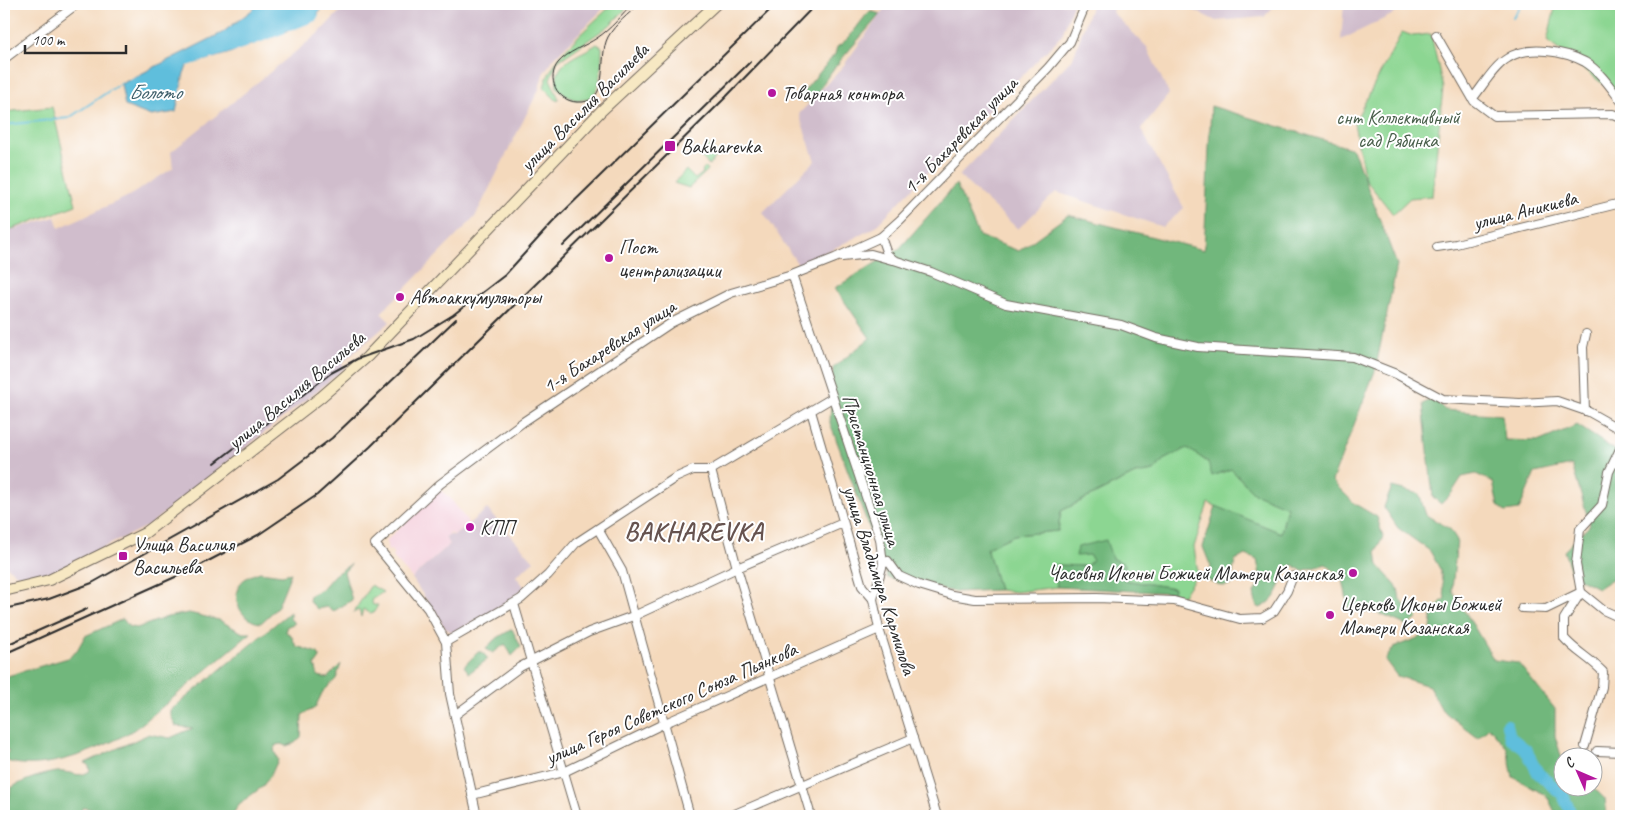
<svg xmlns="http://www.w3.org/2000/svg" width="1625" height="820" font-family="Caveat,sans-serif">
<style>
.built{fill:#f4cfdc}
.industrial{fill:#d0bdcc}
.green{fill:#8cd692;stroke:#5c805e}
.forest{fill:#71b77c;stroke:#4e7154}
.water{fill:#5ebedc;stroke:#447484}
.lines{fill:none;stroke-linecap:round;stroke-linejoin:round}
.stream{stroke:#5ebedc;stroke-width:2}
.river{stroke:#5ebedc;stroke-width:12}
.street-casing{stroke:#71685e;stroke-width:10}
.secondary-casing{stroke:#71685e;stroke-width:12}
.street{stroke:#fff;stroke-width:8}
.secondary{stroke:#f7e8c3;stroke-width:10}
.tram{stroke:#2b2b2b;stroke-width:1}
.rail{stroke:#2b2b2b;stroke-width:2}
.poi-dot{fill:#b5179e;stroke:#fff;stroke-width:2}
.labels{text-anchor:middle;stroke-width:4;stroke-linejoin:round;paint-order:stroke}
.poi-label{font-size:20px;fill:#2b2b2b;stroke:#fff;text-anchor:start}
.street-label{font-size:20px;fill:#2b2b2b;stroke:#fff}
.park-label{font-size:20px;fill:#485e4a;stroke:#fff}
.water-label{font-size:21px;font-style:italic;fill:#3d5e69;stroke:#fff}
.district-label{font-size:25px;font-weight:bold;letter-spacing:1px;fill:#66534f;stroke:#fff}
</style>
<rect width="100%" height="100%" fill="#fff"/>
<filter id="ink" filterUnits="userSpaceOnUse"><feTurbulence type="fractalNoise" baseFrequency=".02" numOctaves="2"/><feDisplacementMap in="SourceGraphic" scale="10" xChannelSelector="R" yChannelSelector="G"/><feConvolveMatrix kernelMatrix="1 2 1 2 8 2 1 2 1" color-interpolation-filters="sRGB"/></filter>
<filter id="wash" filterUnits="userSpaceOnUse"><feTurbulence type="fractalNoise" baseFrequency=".0096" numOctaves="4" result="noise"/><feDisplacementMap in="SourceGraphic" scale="20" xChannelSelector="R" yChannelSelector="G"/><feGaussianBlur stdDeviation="1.12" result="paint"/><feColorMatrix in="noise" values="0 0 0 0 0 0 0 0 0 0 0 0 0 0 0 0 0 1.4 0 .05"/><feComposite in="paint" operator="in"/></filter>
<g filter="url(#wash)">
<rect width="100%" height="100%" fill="#f4d9bc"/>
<polygon class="built" points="439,489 450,498 468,522 455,535 450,533 445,538 450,544 412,578 393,557 394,554 391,550 388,551 386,541"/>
<g class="industrial">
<polygon points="347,4 608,4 554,58 543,74 539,89 475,217 381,313 390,322 342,363 344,369 149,525 56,571 23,578 4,565 4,232 55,217 59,228 129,196 173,168 171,152 320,32"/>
<polygon points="888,4 1073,4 1062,35 874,228 799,266 763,212 815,161 799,114 844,65"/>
<polygon points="1092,4 1114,4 1112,12 1147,47 1169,94 1141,129 1184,208 1163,227 1056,192 1018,229 959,176 1073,58"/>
<polygon points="1181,4 1276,4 1264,17 1216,21"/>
<polygon points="1344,4 1458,4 1458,5 1412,5 1341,40"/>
<polygon points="487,509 534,561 516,576 525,588 496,610 453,633 444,627 412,578 450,544 445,538 448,535 455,535"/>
</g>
<g class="green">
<path d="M613,4H631L610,25L557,62L550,79L559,99L557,101L544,88C550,57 590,26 613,4Z"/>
<polygon points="1556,4 1621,4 1621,98 1547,41"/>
<polygon points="1402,32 1413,36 1431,34 1443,88 1432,196 1410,198 1393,214 1365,179 1354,123"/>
<path d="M597,44L602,47C602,59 601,71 599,83C593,107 569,103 557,87C553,60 580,56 597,44Z"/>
<polygon points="52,107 76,205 4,232 4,112"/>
<polygon points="709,145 718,155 709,165 699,155"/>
<polygon points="706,167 708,170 689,188 674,183 686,170 695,179 703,173 702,171"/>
<polygon points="1187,447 1222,473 1231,469 1254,493 1287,506 1281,533 1208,503 1194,547 1198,573 1183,595 1173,593 1174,588 1123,580 1110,553 1089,555 1093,560 1086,566 1056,565 1057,587 1016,592 999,590 987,548 1014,535 1058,531 1061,511 1135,474 1154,471 1163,460"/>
<polygon points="371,585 383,592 371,600 373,605 378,605 374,612 370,613 363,609 361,617 359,610 353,613"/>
</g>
<g class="forest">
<path d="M870,11L880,14C869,29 819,81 819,93L806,102L798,98L835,54L837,47C851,39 859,22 870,11Z"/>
<path d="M1211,106L1353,149L1397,265L1375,371L1332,481L1355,504L1377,517L1383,537L1376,551L1378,565L1398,588L1400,600L1418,618L1408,626L1378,613L1349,611L1343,579L1326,564L1302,571L1293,565L1284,569C1281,586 1277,601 1260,608L1256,605L1254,593L1261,580L1257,560L1246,555L1235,560L1231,585L1222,586L1206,579L1211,567L1203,547L1216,506L1281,533L1287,507L1254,493L1231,469L1212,476L1208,462L1187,448L1163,460L1154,471L1135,474L1061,511L1058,531L1014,535L987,548L999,590L955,592L888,578L830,423L833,368L870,338L835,288L900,248L956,184L979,236L1019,251L1068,215L1204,250Z"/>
<polygon points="1433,398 1445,410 1502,415 1505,440 1540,441 1577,425 1621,454 1621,573 1598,588 1572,575 1564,551 1590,525 1572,465 1535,473 1519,510 1505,512 1498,506 1493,482 1476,474 1462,477 1451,494 1441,504 1433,497 1423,404"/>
<polygon points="1392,487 1419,494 1426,515 1450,529 1457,540 1452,590 1494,660 1518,663 1555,709 1555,736 1562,759 1562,788 1593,787 1605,799 1607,816 1557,816 1547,796 1513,777 1507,748 1489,727 1478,738 1442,710 1429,686 1397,676 1385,660 1394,647 1431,633 1432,611 1445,598 1440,569 1430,551 1398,528 1384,507"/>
<polygon points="1106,540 1112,558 1125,564 1124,580 1174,588 1173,593 1057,587 1055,565 1086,566 1093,560 1089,555 1076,556 1078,547"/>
<polygon points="351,564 344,572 352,600 334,611 327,607 317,609 309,601 310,595 322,589 334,575"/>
<path d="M260,572L282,575L291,573L277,608L261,623C245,622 232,604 238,588C241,579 251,575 260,572Z"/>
<path d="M290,612V619L295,623L286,627V632L291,635L296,646L318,653L320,658L315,665L318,676L327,678L341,664L336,679L322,693L315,708L302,715L301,737L295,743L286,746L281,744L276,745L274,750L278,760L271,775L262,787L239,804L233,814L229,816H96C96,810 88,807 82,808L80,816H15L5,810L9,801L11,788C21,781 52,770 64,772C75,773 79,778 90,771L89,766L85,763L149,734L170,738L193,728L176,726L171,716V710Z"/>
<path d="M189,613L219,620L243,633H251L138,727C106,748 41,775 4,760V756L9,751L4,748V677L68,658L76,652L85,636L123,619L129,627L137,628L167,617Z"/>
<polygon points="512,629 521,647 512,656 505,644 493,653 486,649 494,640"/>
<polygon points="478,652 482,652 488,659 469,673 464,666"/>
</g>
<polygon class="water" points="260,4 323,4 315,20 227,54 188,65 184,73 176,112 151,116 125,106 121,84 222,33"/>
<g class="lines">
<g class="stream">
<polyline points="1513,18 1521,4"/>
<polyline points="290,30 315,20 318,15"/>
<polyline points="253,44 285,32"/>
<polyline points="188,65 248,46"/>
<polyline points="4,125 69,118 121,83"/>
</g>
<polyline class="river" points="1507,725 1510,737 1526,750 1538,773 1563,795 1572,816"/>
</g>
</g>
<g filter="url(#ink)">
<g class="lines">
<g class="street-casing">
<g id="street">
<polyline points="1436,35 1474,101 1494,116 1613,114 1621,118"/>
<polyline points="4,59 77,4"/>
<path d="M1473,98C1483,86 1494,66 1508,58C1528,45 1564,51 1585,62C1600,71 1611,88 1621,101"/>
<polyline points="881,237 887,254 894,260 931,272 1006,304 1121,325 1156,338 1198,347 1353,357 1396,374 1443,399 1520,403 1557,401 1589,412 1621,430"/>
<polyline points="1437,247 1456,244 1621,203"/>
<polyline points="842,257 871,254 892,260"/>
<polyline points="792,275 880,539 883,564 873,599"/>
<polyline points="811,411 862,586 873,599 879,629 937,816"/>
<polyline points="1585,411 1583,347 1586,334"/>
<polyline points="711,470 737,568 811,816"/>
<polyline points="598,529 622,571 690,816"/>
<polyline points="883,564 888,561 899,576 919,585 952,595 975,599 1097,598 1174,601 1240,619 1262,618 1274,611 1287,591 1293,576"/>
<polyline points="514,604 577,816"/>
<polyline points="1522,608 1546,609 1581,592 1603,610 1621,618"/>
<polyline points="446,642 521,599 548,575 576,543 675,478 693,470 711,470 832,398"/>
<polyline points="455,715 520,667 589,632 636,615 737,568 843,523"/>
<path d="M1585,746L1602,687L1603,672C1590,658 1576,652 1564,638V619L1581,592L1576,564L1580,529L1602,505L1609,472L1621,447"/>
<polyline points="1597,751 1621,752"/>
<polyline points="472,795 564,772 663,724 879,629"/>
<polyline points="477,816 450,694 446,642 428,609 375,544 440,484 523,422 671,323 731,293 792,275 835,258 881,237 900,220 1048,68 1070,42 1086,4"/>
<polyline points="730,816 913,738"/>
</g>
</g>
<g class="secondary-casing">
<polyline id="secondary" points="4,591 49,580 145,533 321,397 367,357 600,112 716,4"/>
</g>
<use href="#street" class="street"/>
<use href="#secondary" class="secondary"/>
<path class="tram" d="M633,4C622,15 611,29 597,38C585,46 567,52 558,63C546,78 557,101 577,102C612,105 597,57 608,37C615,24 629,14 639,4"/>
<g class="rail">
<polyline points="563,246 750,62"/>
<polyline points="215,463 331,373 357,359 414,339 453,315 505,275 552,223 776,4"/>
<polyline points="4,609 49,599 92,583 278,479 332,438 456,319"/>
<polyline points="4,646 87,609"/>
<polyline points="4,654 193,569 258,535 317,495 370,447 723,100 816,4"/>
</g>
</g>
</g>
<g class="poi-dot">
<circle cx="772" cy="93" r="5"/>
<rect x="664" y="140" width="12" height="12" rx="2.5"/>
<circle cx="609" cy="258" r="5"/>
<circle cx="400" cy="297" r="5"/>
<circle cx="470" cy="527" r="5"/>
<rect x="118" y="551" width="10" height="10" rx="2.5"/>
<circle cx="1353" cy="573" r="5"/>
<circle cx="1330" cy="615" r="5"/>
</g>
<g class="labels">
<g class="poi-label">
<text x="782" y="100">Товарная контора</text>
<text x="681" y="153">Bakharevka</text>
<text x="619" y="254">Пост<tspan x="619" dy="23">централизации</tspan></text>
<text x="410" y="304">Автоаккумуляторы</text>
<text x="480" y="534">КПП</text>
<text x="133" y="551">Улица Василия<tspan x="133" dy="23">Васильева</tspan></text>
<text x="1343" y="580" text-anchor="end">Часовня Иконы Божией Матери Казанская</text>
<text x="1340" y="611">Церковь Иконы Божией<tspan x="1340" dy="23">Матери Казанская</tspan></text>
</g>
<g class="street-label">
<text transform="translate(584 107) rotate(-45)" y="7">улица Василия Васильева</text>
<text transform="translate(960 135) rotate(-46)" y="7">1-я Бахаревская улица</text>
<text transform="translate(1525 210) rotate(-14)" y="7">улица Аникиева</text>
<text transform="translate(609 346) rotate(-33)" y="7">1-я Бахаревская улица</text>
<text transform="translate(296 390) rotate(-40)" y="7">улица Василия Васильева</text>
<text transform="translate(872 470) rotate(73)" y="7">Пристанционная улица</text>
<text transform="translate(880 580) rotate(72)" y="7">улица Владимира Кармилова</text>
<text transform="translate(671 703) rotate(-24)" y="7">улица Героя Советского Союза Пьянкова</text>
</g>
<g class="park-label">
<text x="1398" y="124">снт Коллективный<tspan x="1398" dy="23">сад Рябинка</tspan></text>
</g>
<g class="water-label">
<text x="155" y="99">Болото</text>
</g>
<g class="district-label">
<text x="694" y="540">BAKHAREVKA</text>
</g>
</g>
<rect width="1625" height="820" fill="none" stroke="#fff" stroke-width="20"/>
<g transform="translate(1578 772) rotate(315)"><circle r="24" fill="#ffffff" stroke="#aaaaaa"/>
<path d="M0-4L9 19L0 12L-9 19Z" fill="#b5179e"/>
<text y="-8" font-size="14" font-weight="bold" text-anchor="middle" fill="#2b2b2b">С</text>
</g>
<path d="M25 45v8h101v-8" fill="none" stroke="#2b2b2b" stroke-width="2.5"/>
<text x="32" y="45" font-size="15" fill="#2b2b2b" stroke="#ffffff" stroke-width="4" paint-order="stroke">100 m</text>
</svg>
